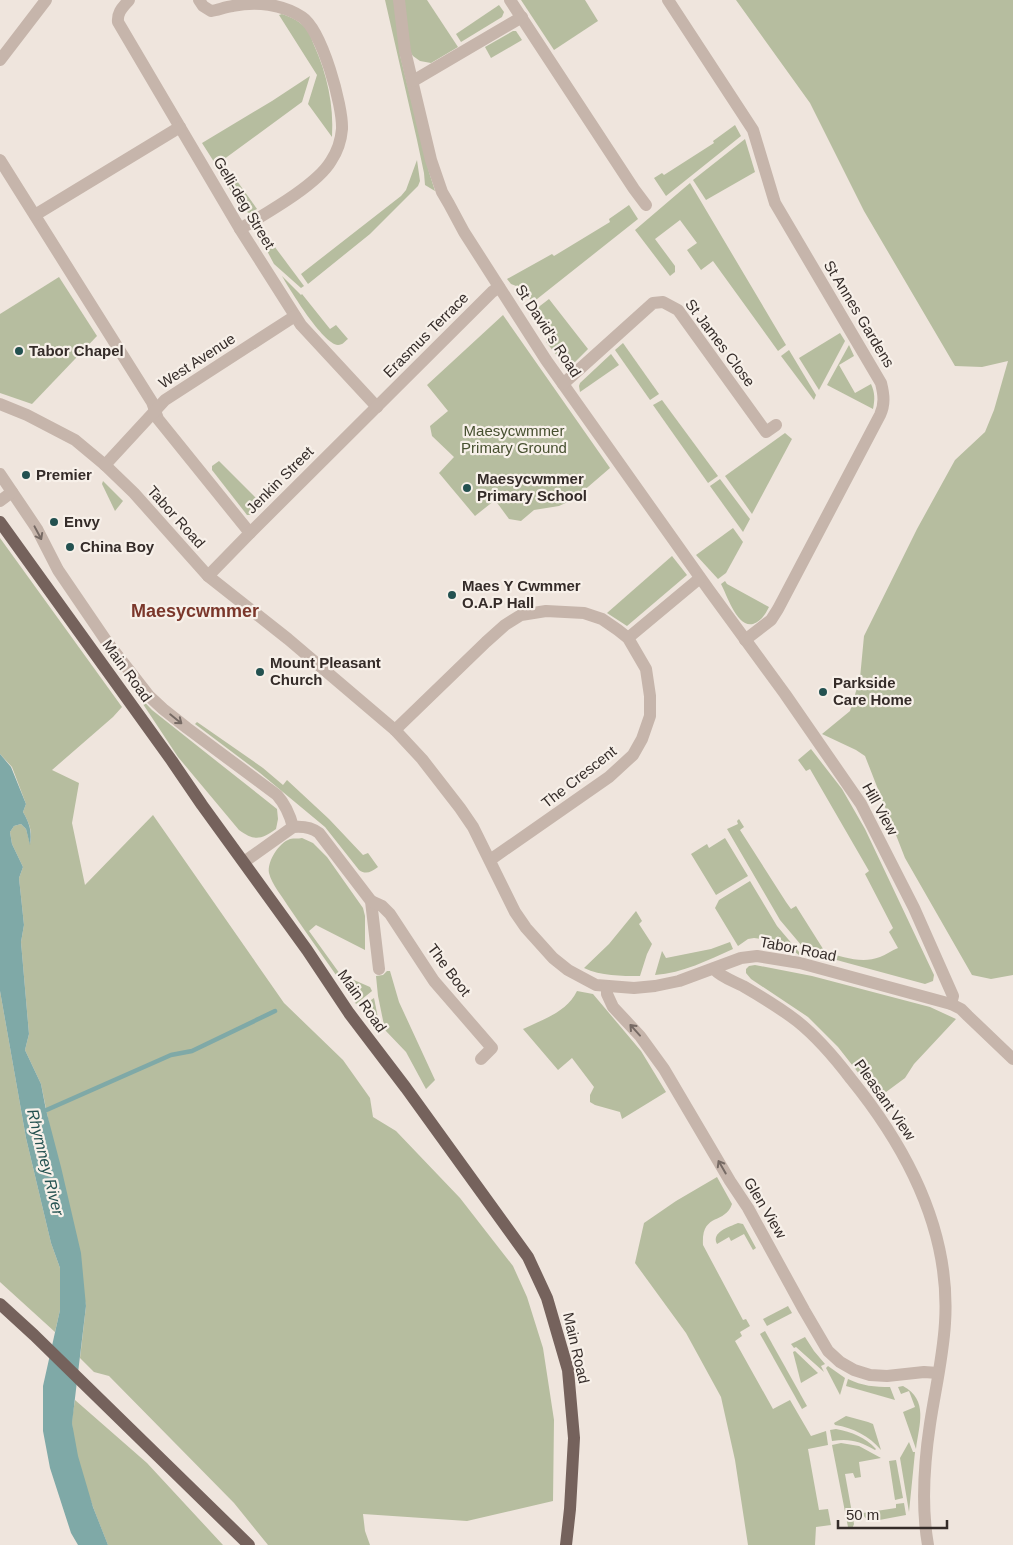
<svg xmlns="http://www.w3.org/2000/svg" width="1013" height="1545" font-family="Arial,sans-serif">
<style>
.green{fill:#b6bd9f}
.water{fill:#7fa9a7}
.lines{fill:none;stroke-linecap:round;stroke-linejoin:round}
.stream{stroke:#7fa9a7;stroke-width:4.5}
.street{stroke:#c6b5ab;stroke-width:12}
.primary{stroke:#75625c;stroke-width:12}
.oneway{stroke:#766a64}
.poi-dot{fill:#235150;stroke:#f7f0e9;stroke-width:2}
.labels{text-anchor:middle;stroke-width:4.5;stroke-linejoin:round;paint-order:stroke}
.street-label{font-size:15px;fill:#352c29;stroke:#f7f0e9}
.poi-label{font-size:15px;font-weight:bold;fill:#352c29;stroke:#f7f0e9;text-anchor:start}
.park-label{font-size:15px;fill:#475030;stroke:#f7f0e9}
.water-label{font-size:16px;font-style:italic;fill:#235150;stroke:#f7f0e9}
.quarter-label{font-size:18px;font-weight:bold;fill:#7b372b;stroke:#f7f0e9}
</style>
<rect width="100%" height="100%" fill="#efe5dd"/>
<g class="green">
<polygon points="385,0 396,0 400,55 429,172 435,191 425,185 424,173 417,140"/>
<polygon points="403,0 427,0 458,47 431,63 420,61 413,56 408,49"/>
<polygon points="521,0 585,0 598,21 554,50"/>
<polygon points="736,0 1013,0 1013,975 991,979 972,975 905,858 865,756 856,750 822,734 850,711 860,678 864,636 917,529 955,460 985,432 994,410 1008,361 982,367 955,366 864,211 810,103"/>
<polygon points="499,5 504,12 502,17 461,42 456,34"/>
<path d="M282,14C291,17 302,22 308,31C311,35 312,41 314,45C327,74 334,105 332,137L308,104L317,75L279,15Z"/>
<polygon points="513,31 516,31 522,40 491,58 485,47"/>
<polygon points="310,76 302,102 216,165 202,143 272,101"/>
<polygon points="735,125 741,136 666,196 654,178 662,173 664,175 714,143 713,141"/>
<polygon points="745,139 755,172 706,200 693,180"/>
<polygon points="417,160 420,181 418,186 370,234 308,284 301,274 401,196 406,190"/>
<polygon points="227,167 257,209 249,213 243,210 219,172"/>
<polygon points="690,183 786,345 778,351 713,261 701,270 687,250 697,243 680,220 655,239 675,266 675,272 670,276 635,230"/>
<polygon points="629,205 638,219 532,303 524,289 511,284 507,279 552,254 554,256 610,222 609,219"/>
<polygon points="260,227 304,286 301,288 274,264 257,232 257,229"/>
<path d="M282,276L301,295L302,294L330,329L336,325L348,339C345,341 343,345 338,345C323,344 290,290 282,276Z"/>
<polygon points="59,277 97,336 32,404 0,393 0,314"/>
<polygon points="549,299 588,349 573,364 567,366 563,363 546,342 547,326 536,309"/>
<polygon points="503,315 610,468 574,499 559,506 534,510 521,521 509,519 495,500 475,516 439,473 454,457 432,436 430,426 448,411 427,385"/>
<polygon points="840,333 845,341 819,390 799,358"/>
<polygon points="623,343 659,394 650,400 615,350"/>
<path d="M849,345L854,356L839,365L855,393L871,384C875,393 875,399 873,409L827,385Z"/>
<polygon points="789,350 816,395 814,400 781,356"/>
<polygon points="611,354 619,365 580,392 579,386 580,383"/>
<polygon points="662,400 718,476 708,483 653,405"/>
<polygon points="785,433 792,439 752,514 725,476"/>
<polygon points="219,461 263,505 253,515 247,515 212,470 212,466"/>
<polygon points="720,479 750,519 743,532 710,486"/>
<polygon points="103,481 123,501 115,511 102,484"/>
<polygon points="733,528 743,542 726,573 718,579 696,555"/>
<path d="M0,538L122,707L113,717L52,770L79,783L72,823L85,885L153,815L284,1003L343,1060L370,1098L373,1117L396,1131L460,1198L513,1266L527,1297L543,1348L554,1420L553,1501L467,1521L363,1514L365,1531L370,1545H268L234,1503L109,1376L94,1372L80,1358L86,1306L41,1084L25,1050L29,1034L21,942L24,925L19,878L23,867L12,844L10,832L14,826L21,824L26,829L30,844C33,831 29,823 23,812L26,804L12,767L0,754Z"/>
<polygon points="672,556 687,575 627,626 607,613"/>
<path d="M725,581L727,584L769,607C765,615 761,621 753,624C737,628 727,595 721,584Z"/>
<path d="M135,692L152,710L277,809L278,819L276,829C261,840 254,841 239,830L178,757Z"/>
<path d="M197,722L263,768L283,785L287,780L329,819L363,855L368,853L378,867C371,872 366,875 359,870L325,827L260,773L195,724Z"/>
<path d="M811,749L842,789L865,829L934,975L933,981L925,984L807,952L780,920L727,829L738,824L737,821L739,819L744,827L740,830L786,902L791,909L796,906L825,952C843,957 862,964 880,957C886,955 892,950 898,948L889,932L893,928L865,874L869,871L810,769L806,771L798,760Z"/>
<path d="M302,838L313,843L327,857L363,908L365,916V950L316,925L309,931L340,974L370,987L372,991L356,1004C334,971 310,939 288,906C282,896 272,885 269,873C267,861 279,843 290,839C294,838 298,839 302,838Z"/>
<polygon points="725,838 748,876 716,895 691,854 707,844 709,848"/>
<polygon points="750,881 777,926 799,952 799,955 780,941 754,938 748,939 738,946 715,908 719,900"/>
<path d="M636,911L642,921L639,924L652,944L647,954L640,976C621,976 601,976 584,968L609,944Z"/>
<path d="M730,942L733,949C708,960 683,973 655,975L662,951L666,958L711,949Z"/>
<polygon points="755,965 812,976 930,1007 956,1019 914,1064 905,1078 878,1098 838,1047 808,1017 751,979 746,973 746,969 749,966"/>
<polygon points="387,971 390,971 399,1002 435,1080 426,1089 406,1052 385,1030 378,996 376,976 383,975"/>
<polygon points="0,991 26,1138 51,1243 60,1268 60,1310 55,1332 0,1282"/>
<path d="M577,991L593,994L641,1051L666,1092L622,1119L620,1112L595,1105L590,1102V1095L594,1087L572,1058L558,1070L523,1029C542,1020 567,1012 577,991Z"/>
<polygon points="374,998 379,1023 362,1006"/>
<path d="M717,1177L732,1204C725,1225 701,1212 703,1245L743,1320L746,1319L750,1326L740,1332L742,1336L735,1341L773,1409L790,1400L811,1436L826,1431L828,1445L808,1449L819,1510L828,1509L831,1525L816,1527L815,1545H748L735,1460L721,1397L686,1333L635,1263L644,1223L676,1201Z"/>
<path d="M738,1223L743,1224L756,1248L753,1250L744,1234L731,1241L729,1237L717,1244C711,1232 729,1227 738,1223Z"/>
<polygon points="788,1306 792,1313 767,1326 763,1319"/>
<polygon points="765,1331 807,1406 802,1409 760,1334"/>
<polygon points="805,1337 814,1351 825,1364 821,1366 824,1372 796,1347 794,1348 791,1344"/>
<polygon points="795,1351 818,1373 801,1383 793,1352"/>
<polygon points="828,1366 845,1378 840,1395 826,1368"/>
<path d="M848,1379C862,1386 875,1387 890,1387L895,1400L846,1386Z"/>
<path d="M903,1386C929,1400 919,1425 916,1449L903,1412L915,1407L909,1391L901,1394L898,1387Z"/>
<path d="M75,1400L147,1463L223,1545H108C94,1510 74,1461 72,1423C72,1415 74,1407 75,1400Z"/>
<path d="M846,1416L868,1422L873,1424L881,1450C869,1436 854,1428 835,1425L834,1423Z"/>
<path d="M836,1429C852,1432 865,1437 876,1449L875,1450C860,1441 849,1438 832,1441L830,1430Z"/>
<polygon points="909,1442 913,1452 915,1452 909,1512 900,1458"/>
<polygon points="841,1443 859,1446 881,1458 859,1462 861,1477 855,1478 853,1473 845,1474 854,1524 852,1529 848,1527 832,1445"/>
<polygon points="896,1460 903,1498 895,1500 889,1461"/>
<path d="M904,1503L906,1515L874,1521C869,1520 864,1519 863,1513L896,1508V1504Z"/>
</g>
<path class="water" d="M0,754L11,767L26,804L23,812C30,824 32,832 30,845L26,829L21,824L14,826L10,832L12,844L23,867L19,878L24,925L21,942L29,1034L25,1050L41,1084L46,1110L61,1167L81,1253L86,1306L72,1423L78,1456L93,1507L108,1545H78L71,1533L50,1468L43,1431V1386L60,1310V1268L51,1243L26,1138L0,991Z"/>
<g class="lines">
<polyline class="stream" points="42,1112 171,1055 192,1051 275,1011"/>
<g class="street">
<path d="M129,0C123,7 117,12 118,22L240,229L301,325L377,407"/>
<path d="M199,0L203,6L211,11C218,10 225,7 233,6C256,1 282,4 302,17C322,30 343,106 342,129C341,141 337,152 331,161C317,185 265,214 240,229"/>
<polyline points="399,0 405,51 431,160 442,192 449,204 464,232 546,360 709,590 785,694 861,804 914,908 953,996 951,1004"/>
<polyline points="510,0 634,189 646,205"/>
<path d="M668,0L753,130L775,203L881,383C884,395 885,404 880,415L778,609L771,620L745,640"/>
<polyline points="0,60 46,0"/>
<polyline points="413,81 522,17"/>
<polyline points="0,160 152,402 158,419 250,533"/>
<polyline points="35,215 180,127"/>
<polyline points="563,384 653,303 663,302 678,310 766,432 776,425"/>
<polyline points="0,404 27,415 75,440 105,465 134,493 208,576 288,639 395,730 422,759 460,808 473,827 515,912 526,928 553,958 568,970 596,985 634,988 655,986 679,981 741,958 757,956 800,963 951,1004 961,1009 968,1016 1013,1059"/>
<polyline points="105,465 165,400 295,316"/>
<path d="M0,474L37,529L58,570L107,642L149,696L163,709L187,728L277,795C285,804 290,815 293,827"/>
<polyline points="0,501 12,492"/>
<polyline points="208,576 250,533 492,292 499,287"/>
<polyline points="628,638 700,578"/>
<polyline points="395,730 486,642 505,625 521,615 546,611 584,613 602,619 618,630 628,638 646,669 650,696 650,716 642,739 633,755 609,777 490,860"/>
<path d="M244,862L293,827C303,826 311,827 319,833L371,901L379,969"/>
<polyline points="371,901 382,906 390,914 434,981 492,1048 481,1059"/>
<path d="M714,969C721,977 733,981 743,986C762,997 780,1008 797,1021C817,1037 835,1058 851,1079C907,1148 951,1231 945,1323C943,1357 935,1391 930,1424C924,1464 921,1506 928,1545"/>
<polyline points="607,986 607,994 613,1007 640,1036 664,1069 730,1181 748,1208 804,1310 828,1351 840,1362 854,1370 870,1375 887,1376 924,1372 938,1373"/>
</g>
<g class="primary">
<polyline points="0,522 172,761 202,805 307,950 349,1013 406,1088 528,1257 547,1298 568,1370 574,1438 570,1509 566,1545"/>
<polyline points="0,1304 34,1335 249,1545"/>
</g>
</g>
<defs><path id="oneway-shaft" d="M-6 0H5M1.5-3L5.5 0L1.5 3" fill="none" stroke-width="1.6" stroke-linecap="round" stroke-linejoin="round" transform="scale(1.25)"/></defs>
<g class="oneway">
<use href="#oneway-shaft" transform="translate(38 533) rotate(62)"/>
<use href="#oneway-shaft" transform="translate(176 719) rotate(39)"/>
<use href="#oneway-shaft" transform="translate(635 1030) rotate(-132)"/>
<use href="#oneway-shaft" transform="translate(722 1167) rotate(-120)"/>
</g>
<g class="poi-dot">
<circle cx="19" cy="351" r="5"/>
<circle cx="26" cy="475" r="5"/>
<circle cx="467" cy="488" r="5"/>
<circle cx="54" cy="522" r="5"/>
<circle cx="70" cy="547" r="5"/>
<circle cx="452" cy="595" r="5"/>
<circle cx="260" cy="672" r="5"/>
<circle cx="823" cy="692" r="5"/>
</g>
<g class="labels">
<g class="street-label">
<text transform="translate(244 203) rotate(59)" y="5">Gelli-deg Street</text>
<text transform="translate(859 314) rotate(59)" y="5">St Annes Gardens</text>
<text transform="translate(548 331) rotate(57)" y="5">St David's Road</text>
<text transform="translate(426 335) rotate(-45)" y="5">Erasmus Terrace</text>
<text transform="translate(720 343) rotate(53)" y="5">St James Close</text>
<text transform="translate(197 361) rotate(-33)" y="5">West Avenue</text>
<text transform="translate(280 480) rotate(-45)" y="5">Jenkin Street</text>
<text transform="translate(176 517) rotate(48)" y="5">Tabor Road</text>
<text transform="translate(127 671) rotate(54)" y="5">Main Road</text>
<text transform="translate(579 777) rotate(-38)" y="5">The Crescent</text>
<text transform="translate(880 809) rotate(61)" y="5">Hill View</text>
<text transform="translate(798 949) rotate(11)" y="5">Tabor Road</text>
<text transform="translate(449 970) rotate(53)" y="5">The Boot</text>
<text transform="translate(362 1001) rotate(55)" y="5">Main Road</text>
<text transform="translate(885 1100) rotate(55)" y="5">Pleasant View</text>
<text transform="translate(765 1208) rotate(59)" y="5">Glen View</text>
<text transform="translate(576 1348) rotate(77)" y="5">Main Road</text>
</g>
<g class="poi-label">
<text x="29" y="356">Tabor Chapel</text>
<text x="36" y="480">Premier</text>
<text x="477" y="484">Maesycwmmer<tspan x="477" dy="17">Primary School</tspan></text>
<text x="64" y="527">Envy</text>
<text x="80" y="552">China Boy</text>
<text x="462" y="591">Maes Y Cwmmer<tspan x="462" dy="17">O.A.P Hall</tspan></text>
<text x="270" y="668">Mount Pleasant<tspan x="270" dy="17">Church</tspan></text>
<text x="833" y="688">Parkside<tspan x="833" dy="17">Care Home</tspan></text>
</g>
<g class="park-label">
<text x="514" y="436">Maesycwmmer<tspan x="514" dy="17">Primary Ground</tspan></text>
</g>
<g class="water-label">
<text transform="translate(46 1162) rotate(76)" y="6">Rhymney River</text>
</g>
<g class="quarter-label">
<text x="195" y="617">Maesycwmmer</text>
</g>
</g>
<path d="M838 1520v8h109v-8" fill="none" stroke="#352c29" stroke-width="2.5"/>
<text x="846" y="1520" font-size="15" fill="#352c29" stroke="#f7f0e9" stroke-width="4" paint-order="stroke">50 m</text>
</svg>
